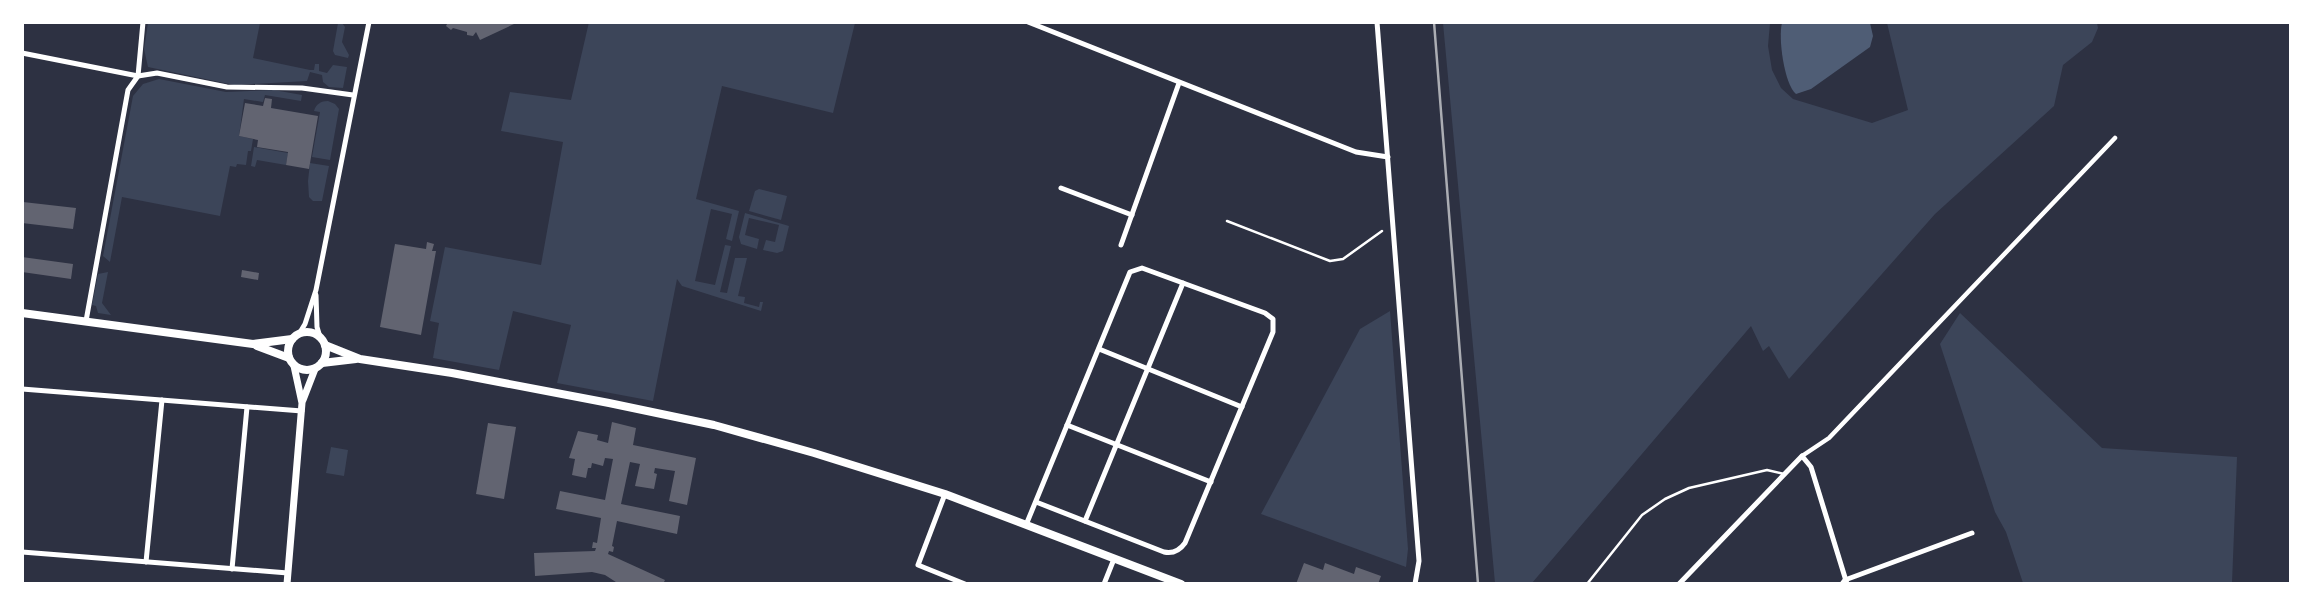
<svg xmlns="http://www.w3.org/2000/svg" width="2313" height="606" font-family="Lato,sans-serif">
<style>
.green{fill:#3c4559}
.water{fill:#4f5d75}
.building{fill:#626471}
.lines{fill:none;stroke-linecap:round;stroke-linejoin:round}
.service{stroke:#fff;stroke-width:2.5}
.pedestrian{stroke:#fff;stroke-width:4.5}
.minor{stroke:#fff;stroke-width:5}
.tertiary{stroke:#fff;stroke-width:7}
.secondary{stroke:#fff;stroke-width:8}
.rail{stroke:#abadb3;stroke-width:2.5}
</style>
<rect width="100%" height="100%" fill="#2d3142"/>
<g class="green">
<polygon points="589,22 855,23 833,113 722,86 696,199 739,211 732,241 726,239 732,214 711,209 695,281 715,285 725,245 731,246 720,292 727,293 735,258 747,258 738,296 745,297 744,303 759,307 760,302 763,302 761,311 682,286 677,279 653,401 557,383 571,325 513,311 499,370 433,358 439,323 430,321 445,247 541,265 563,142 501,131 510,92 571,100"/>
<polygon points="148,23 260,23 253,58 310,70 314,70 315,64 319,64 319,71 327,73 333,65 347,67 343,88 329,87 323,82 322,75 310,72 307,81 234,85 148,67 144,49"/>
<polygon points="338,23 342,23 345,27 342,42 349,55 348,58 335,55 333,51"/>
<polygon points="2097,23 2098,28 2092,42 2063,65 2054,106 1935,214 1789,379 1769,346 1763,351 1751,326 1532,583 1495,583 1443,23 1770,23 1768,46 1772,70 1781,88 1793,99 1872,123 1908,110 1887,23"/>
<polygon points="159,79 226,92 274,90 302,95 301,101 265,95 263,102 244,99 239,136 253,139 251,151 248,151 246,165 237,164 236,167 230,166 220,216 122,197 110,262 103,256 133,96 143,84"/>
<path d="M328,101L335,104L339,109L330,160L312,157L320,112L314,111C316,104 321,101 328,101Z"/>
<polygon points="254,147 288,153 286,165 257,160 255,167 251,166"/>
<polygon points="310,163 329,166 322,201 313,201 309,197 308,181"/>
<polygon points="759,189 787,196 781,220 749,211 755,191"/>
<polygon points="745,213 789,226 783,251 777,253 763,250 766,240 775,242 779,225 749,218 745,235 759,239 757,249 741,244 739,237"/>
<polygon points="108,272 102,303 111,315 98,313 96,306 92,305 98,274"/>
<polygon points="1390,311 1408,549 1406,567 1261,514 1360,329"/>
<polygon points="1960,313 2102,448 2237,457 2232,583 2023,583 2006,532 1995,512 1940,344"/>
<polygon points="331,447 348,450 344,476 326,473"/>
</g>
<path class="water" d="M1782,23H1870L1873,36L1870,47L1811,89L1796,94C1784,84 1778,37 1782,23Z"/>
<g class="building">
<polygon points="448,22 514,22 514,24 480,40 476,32 473,36 467,35 467,32 453,28 451,30 446,26"/>
<polygon points="265,98 272,99 271,108 318,116 309,169 286,165 288,152 257,147 258,140 239,136 245,103 263,106"/>
<polygon points="23,202 76,208 73,229 22,223"/>
<polygon points="427,242 434,244 432,251 436,251 421,335 380,327 395,244 426,249"/>
<polygon points="22,257 73,264 71,279 22,272"/>
<polygon points="242,270 259,273 258,280 241,277"/>
<polygon points="612,422 636,428 633,445 696,458 687,505 669,501 675,471 655,468 654,473 657,474 654,489 635,486 640,464 630,462 621,504 680,516 677,534 617,521 612,546 614,547 613,552 609,551 608,554 665,580 663,584 619,584 605,575 592,572 535,576 534,553 595,551 596,548 592,548 593,542 597,543 601,518 556,509 560,491 605,500 613,459 605,458 603,466 592,463 591,468 588,468 586,478 572,475 575,459 569,458 578,431 598,435 597,440 608,443"/>
<polygon points="488,423 516,427 504,499 476,494"/>
<polygon points="1304,563 1323,570 1325,563 1354,574 1356,567 1381,576 1378,584 1296,584"/>
</g>
<g class="lines">
<g class="service">
<polyline points="1227,221 1330,261 1343,259 1382,231"/>
<polyline points="1587,584 1642,515 1665,499 1689,488 1767,470 1784,474"/>
</g>
<polyline class="pedestrian" points="1802,456 1829,438 2115,138"/>
<g class="minor">
<polyline points="1028,22 1356,152 1388,157"/>
<polyline points="1377,22 1419,561 1415,584"/>
<polyline points="22,53 138,76 157,73 227,87 302,88 353,95"/>
<polyline points="1061,188 1132,215"/>
<polyline points="1121,245 1179,83"/>
<polyline points="316,295 317,327 320,337"/>
<polyline points="86,321 128,90 138,76 143,22"/>
<polyline points="299,334 305,324 316,290 369,22"/>
<polyline points="1099,349 1242,407"/>
<polyline points="22,389 302,411"/>
<polyline points="1067,425 1211,482"/>
<polyline points="945,494 918,565 965,584"/>
<polyline points="1085,521 1183,283"/>
<path d="M1026,525L1130,272L1142,268L1265,313L1273,319V332L1185,543C1180,550 1173,554 1164,552L1036,502"/>
<polyline points="22,552 288,573"/>
<polyline points="146,562 162,400"/>
<polyline points="232,569 247,407"/>
<polyline points="1104,584 1114,559"/>
<polyline points="1679,584 1802,456 1811,467 1847,584"/>
<polyline points="1842,584 1845,580 1972,533"/>
</g>
<g class="tertiary">
<polyline points="303,400 315,369"/>
<polyline points="287,584 302,403 294,366"/>
</g>
<g class="secondary">
<polyline points="22,313 253,344 292,339"/>
<circle cx="307" cy="351" r="19"/>
<polyline points="325,345 360,359 452,373 609,403 714,425 814,453 945,494 1181,584"/>
<polyline points="257,346 289,358"/>
<polyline points="322,363 356,359"/>
</g>
<polyline class="rail" points="1434,22 1478,584"/>
</g>
<rect width="2313" height="606" fill="none" stroke="#ffffff" stroke-width="48"/>
</svg>
